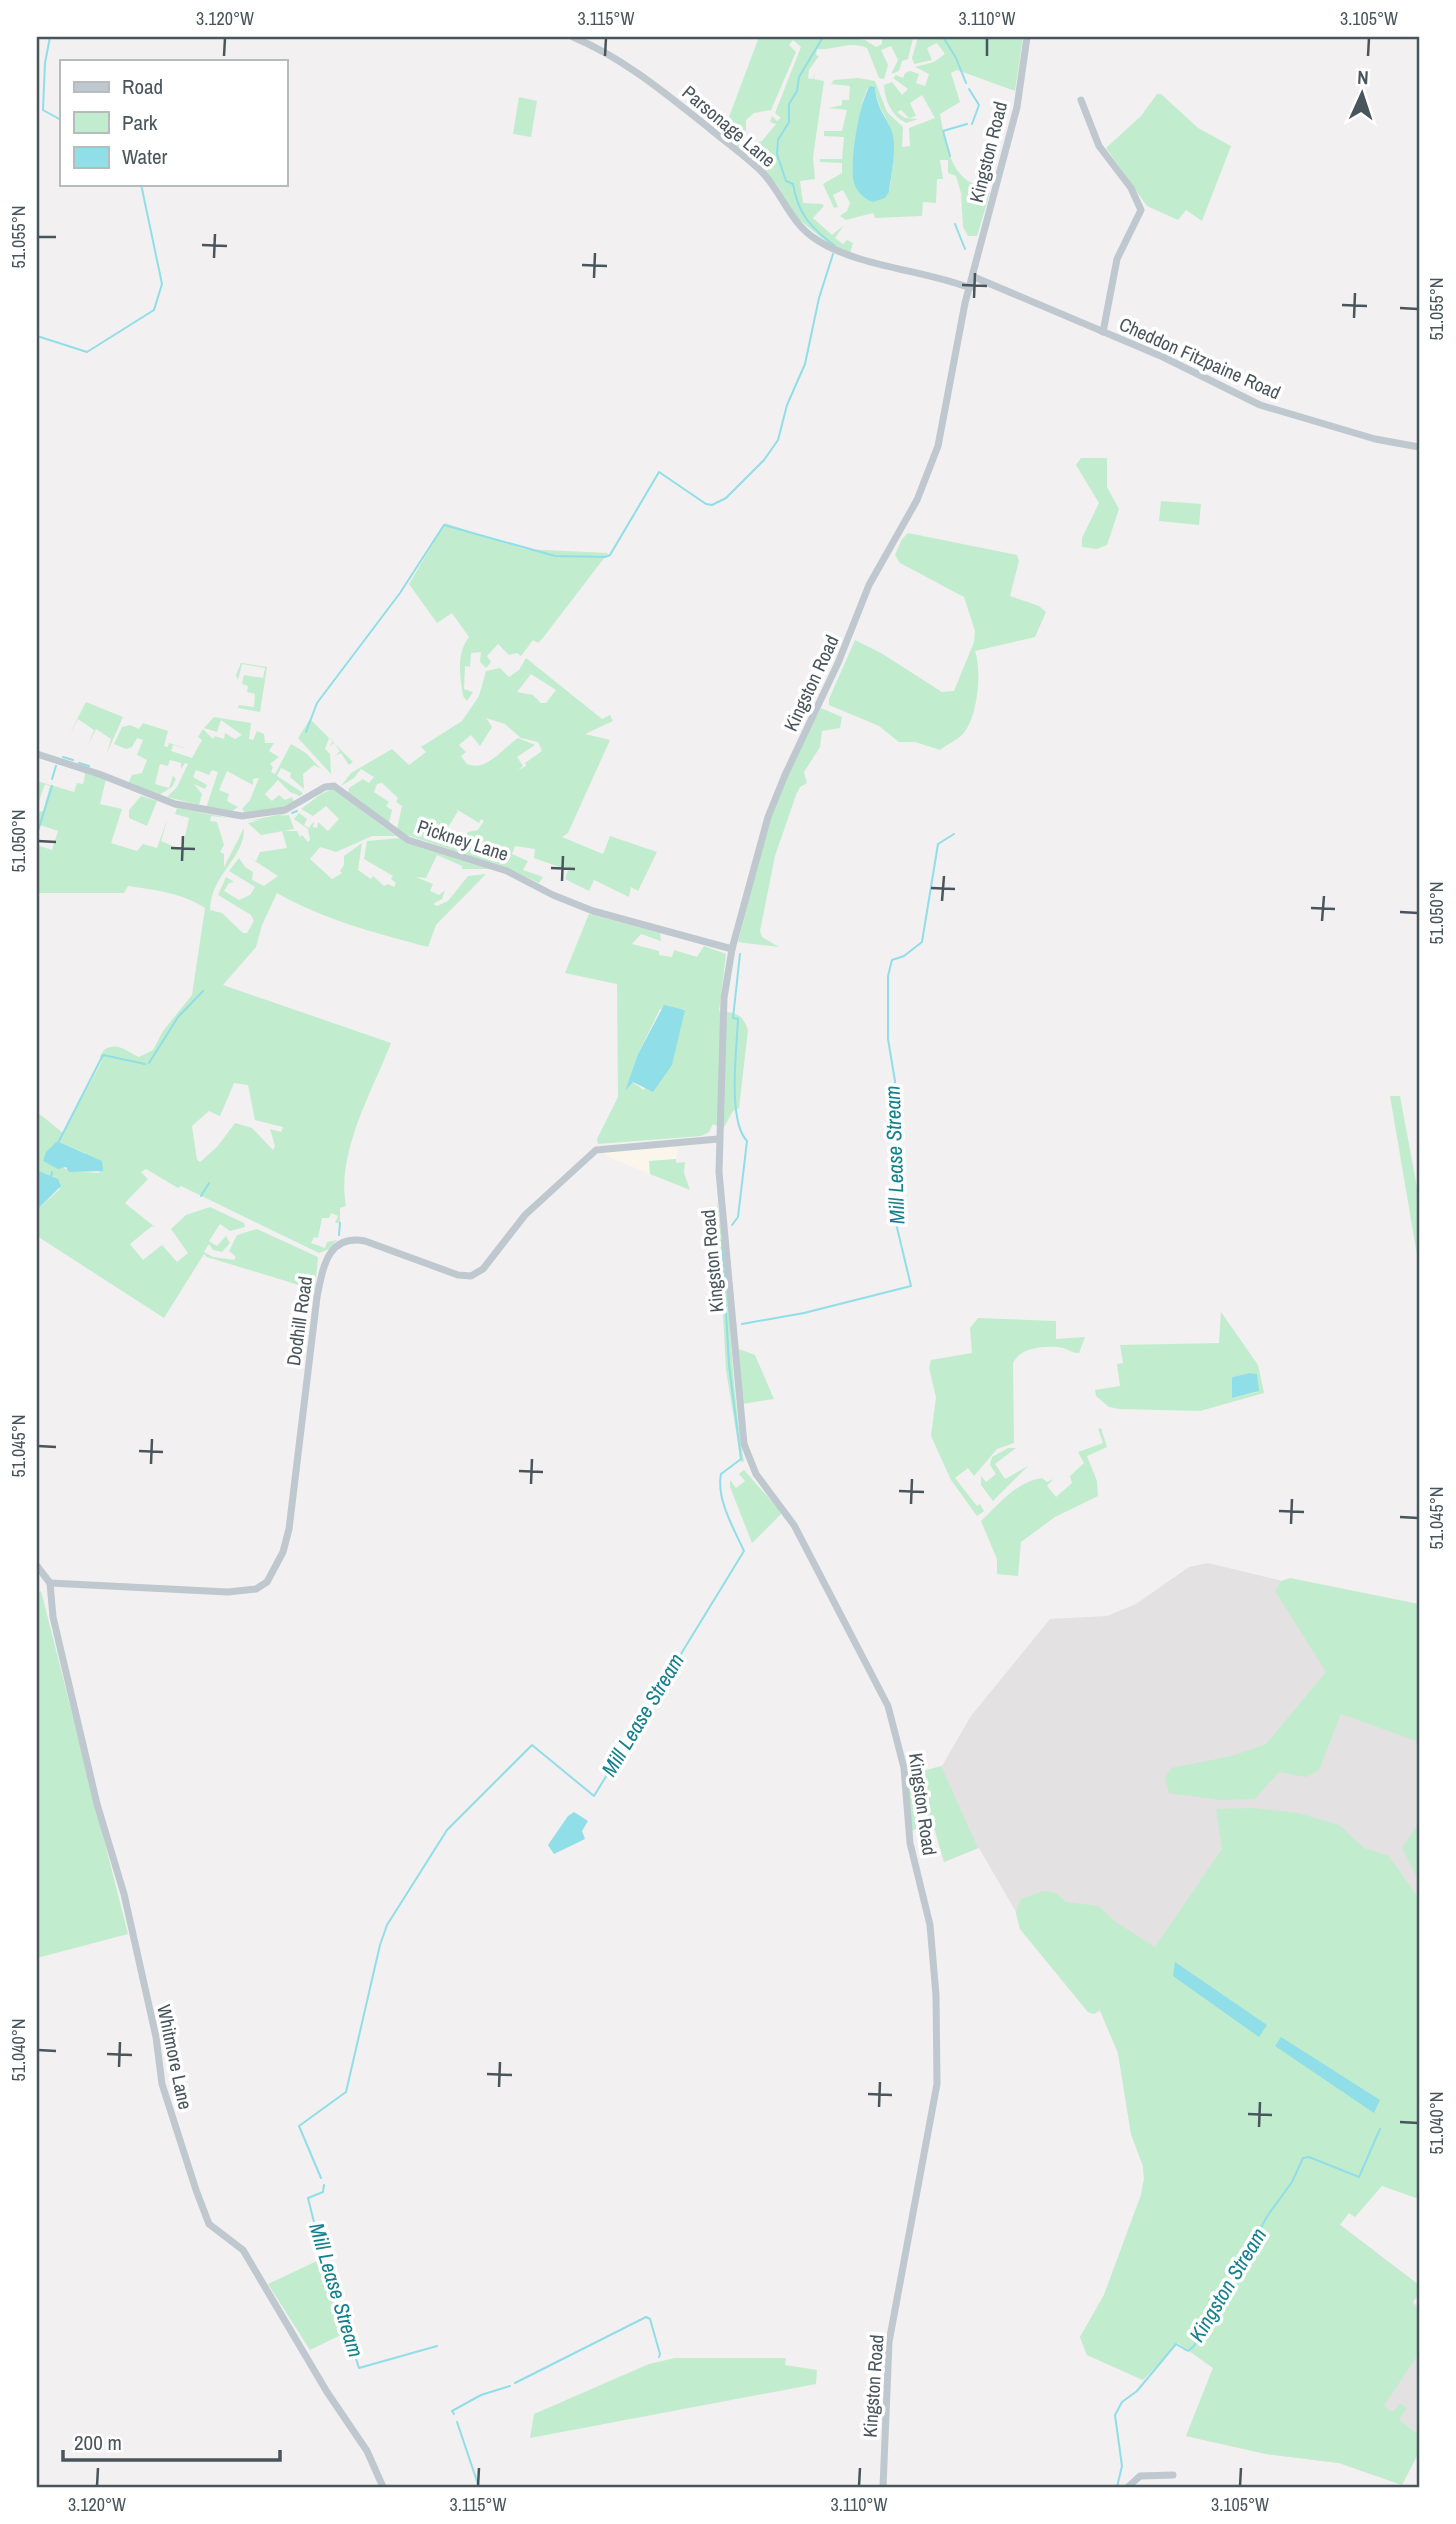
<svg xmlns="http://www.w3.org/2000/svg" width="1456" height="2524" font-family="'Archivo Narrow',sans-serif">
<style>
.commercial{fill:#fbf5eb}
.education{fill:#e3e1e1}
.green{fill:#c1edce;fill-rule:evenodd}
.water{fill:#90dee8}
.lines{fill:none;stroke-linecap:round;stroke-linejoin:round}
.stream{stroke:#90dee8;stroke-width:2}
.street{stroke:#bfc8ce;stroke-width:7}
.ticks{fill:none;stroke:#49555c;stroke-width:2.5}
.labels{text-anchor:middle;stroke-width:7;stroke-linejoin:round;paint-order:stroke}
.street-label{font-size:19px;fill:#49555c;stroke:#fff}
.water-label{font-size:21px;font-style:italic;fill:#13808f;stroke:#fff}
.neatline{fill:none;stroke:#49555c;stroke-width:2.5}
.ticks-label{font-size:18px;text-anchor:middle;fill:#49555c}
</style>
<rect width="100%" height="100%" fill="#f2f0f0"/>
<polygon class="commercial" points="678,1147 676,1159 649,1161 650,1174 604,1155 605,1151"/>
<polygon class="education" points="1208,1563 1399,1609 1419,1611 1419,2119 1321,2210 1419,2285 1419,2293 1413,2302 1419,2307 1419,2452 1402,2485 1339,2463 1266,2454 1186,2436 1213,2368 1178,2343 1143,2380 1087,2355 1080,2337 1104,2295 1141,2195 1144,2179 1143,2166 1131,2134 1118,2053 1100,2011 1094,2014 1088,2012 1020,1929 1016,1912 979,1848 944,1862 934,1827 912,1830 909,1786 913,1774 942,1766 971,1716 1050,1619 1107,1616 1136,1604 1189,1567"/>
<g class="green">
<path d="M759,37L853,38L865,40L876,47L882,44V37L913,39L908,59L902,61L899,71L891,74L898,60L891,46L881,50L888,65L884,79L879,78L867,48C849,40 835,51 817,49L816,55L819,56L809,70L808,78L813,79L815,72L814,79L824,81L813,157L815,179L800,181L803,203L822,204L824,206L813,218L832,235L843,226L835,238L843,244L847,240L853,243L850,253L828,243L797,218L778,186L745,152L753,144L762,141L776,124L770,122L772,116L777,121L781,118L775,113L801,47L793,40L789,45L796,52L771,110L754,113L746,120V132L737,133L738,141L745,140L740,148L723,133Z"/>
<path d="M918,37H1023L1015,91L957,70L951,73L960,102L940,114C945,142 951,184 984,186L983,191L990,193L977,236H968L963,227L961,193L956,176L948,173V160H940L943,179H937L936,203L923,202L922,216L875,218L873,213L846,220L840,216L847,211L850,203L843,190L833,195L838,207L834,208L823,184L842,173V163L820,162V159H842L844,137L824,136V131H842L847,110L828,108L842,105V100H849L850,86L831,84L834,80L858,78L875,81L887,112L903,127L902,147L910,146L909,128L935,118L922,95L910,103L916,116L909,118L901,110L897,112L905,118L918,119L906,123C891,115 885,101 884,85L892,82L902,95L908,89L893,78L896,75L903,78L905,73L910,71L919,74L916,83L925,86L929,74L915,67L934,62L945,54L937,43L927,48L932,60L914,64L912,58ZM875,87C878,110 885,112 890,129C896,149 892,172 889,192L873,202C839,190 859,126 863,100L867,89Z"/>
<polygon points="1157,94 1161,94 1198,128 1231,146 1202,221 1186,210 1178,220 1147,206 1106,148 1141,116"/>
<polygon points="519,97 537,101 531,137 513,134"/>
<polygon points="1081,458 1107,458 1107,487 1119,509 1107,545 1097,549 1082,547 1082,538 1099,503 1076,465"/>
<polygon points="1161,501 1201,504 1199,525 1159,521"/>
<path d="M445,523L524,549L608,553L542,639L538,643L533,640L521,656L517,653L509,655L498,644L487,656L491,662L486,668L480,662L481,652L471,653L470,667L465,666L464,689L473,692L467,701L463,696C460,676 456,654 469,637L452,613L437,623L409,584Z"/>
<path d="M908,533L1017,555L1019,561L1010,596L1039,606L1046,612L1035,637L975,651C982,671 978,719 962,735C956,741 947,744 940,750L915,742H899L879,726L829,705V699L855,640L881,653L942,692L954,691L974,642L975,631L964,597L900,563L895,555L902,539Z"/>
<path d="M526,658L602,719L610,715L613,721L585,734L610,740L568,833L562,837L603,854L610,836L657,852L638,891L631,887L629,897L594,880L589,891L565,879L568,870L534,858L535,849L515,846L512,854L528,861L523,870L543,877L539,883L514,871L407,835L397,829L402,806L396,802L398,798L382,783L377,784L374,792L389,802L386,806L392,810L389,823L348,793L349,788L363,779L369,783L374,777L361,769L354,778L341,786L351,773L392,749L409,765L426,752L421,747L462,721L479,696L486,671L500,668L509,677L519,670ZM531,674L556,690L546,703H541L533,695L517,692ZM486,718L505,724L521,738L538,742L542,751L525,763L526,766L518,770L523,766L517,757L535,745L518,738C502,749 487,772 467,764L461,756L466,752L459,745L471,735L480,746L492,727ZM456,809L479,823L481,819L484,821L478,830L468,832L460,844L442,837L458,811Z"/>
<polygon points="241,663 267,667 260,712 238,708 239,705 254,707 255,694 247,692 248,686 242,684 244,675 263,678 265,668 242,664 238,680 236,675"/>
<polygon points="86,702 123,717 107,753 111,739 96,729 88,745 94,730 78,719 68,737"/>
<polygon points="821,708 842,717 840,728 822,731 820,747 804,772 807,783 800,787 796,795 775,856 760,931 762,937 779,947 738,942 770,818 788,772"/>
<polygon points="214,717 251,723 249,739 253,740 257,731 264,734 265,743 274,743 269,751 279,757 270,764 273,767 271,772 275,774 291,744 306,753 321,769 314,765 303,774 304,789 290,777 291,773 281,768 277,776 303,793 300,796 290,792 278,780 265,794 272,801 279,795 285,800 292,797 294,802 276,811 245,813 242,809 250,800 259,778 253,779 253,785 227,771 219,790 229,794 227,801 238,807 232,811 206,808 218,772 212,770 209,775 196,770 193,777 207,785 205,789 194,784 202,794 199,805 167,797 177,787 188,764 185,763 181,769 181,763 170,760 168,766 160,764 155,784 169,788 173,776 176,779 172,787 159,795 129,782 132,775 142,773 147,760 137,755 143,740 137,738 132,747 126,749 114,744 122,727 130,725 139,729 143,723 168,731 164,746 168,747 169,743 185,748 173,745 171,751 192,758 202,740 198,737 203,729 213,739 215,736 224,739 225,733 235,739 242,735 221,720 217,732 204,728"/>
<polygon points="310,719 353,762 349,765 341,753 335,756 340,751 334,743 330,746 333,741 329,738 325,749 330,754 331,774 298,738"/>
<path d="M83,771L106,779L100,804L122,809L111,843L137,851L143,844L157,848L168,817L161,841L182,850L189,818L175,814L177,808L229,818L211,816L210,821L217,822L224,845L220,852L224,854V867L244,828C245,858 211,874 210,910L222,913L243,933H247L254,921L251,915L218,895L226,877L234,882L229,883L224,891L239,900L250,895L255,887L229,871L239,858L245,867L253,872L252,880L264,886L278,876L250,858L256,861L260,852L287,848L282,831H297L300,837L302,835L308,842L310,840L308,829L294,819L299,813L307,819L304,825L309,828L314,821L313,827L317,828L318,822L328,831L339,819L326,806L313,816L301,809L321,794L333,789L396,836H372L336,852L320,847L310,859L332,879L342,873L340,871L344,865V856L362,843L358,870L371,879L373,876L384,886L388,884L394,887L396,883L391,879L393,876L364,859L367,841L400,838L491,869H462V866L437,855L426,878L416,877L433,884L430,891L439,895L445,890L442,899L433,904L437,906L448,901L468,876L486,874L436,925L428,947C376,933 324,920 277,893L262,925L256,947L223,985L391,1043C372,1092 336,1153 346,1206L340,1208V1235L339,1223H335L338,1216L331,1213L329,1218H322L318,1238L314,1237L311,1243L325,1248L327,1242L337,1240L329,1249L319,1253L181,1186L178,1188L146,1169L141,1172L148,1179L125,1203L156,1228L152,1226L130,1244L143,1260L162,1245L177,1262L188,1253L171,1229L186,1215L210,1207L244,1223L245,1227L230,1231L220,1224L209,1241L217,1246L226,1236L230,1243L222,1252L213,1250L209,1244L204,1252L213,1257L234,1260L236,1257L229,1251L237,1235L257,1229L318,1257L315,1290L207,1257L204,1254L164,1318L37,1236V1210L60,1189L54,1177L37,1170V1112L63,1133L102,1061L100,1056L104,1050C118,1041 126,1052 139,1057L153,1050L163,1031L192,995L205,908C182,893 155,890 128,886L124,893H37V845L52,850L58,831L40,825L37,839V812L43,811L50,786L45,784L39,801L37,800V781L74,792L77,783L83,784L85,775ZM234,1083L248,1085L255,1120L283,1127L281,1132L270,1129L275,1146L273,1150L252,1128L235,1123L217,1147L200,1162L197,1160L192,1126L209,1111L220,1116ZM57,1141L85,1153L100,1173L71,1171L43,1160Z"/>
<polygon points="141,796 157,801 147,826 129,818 129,810"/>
<polygon points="288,813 280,816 289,815 294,829 261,835 248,823 261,820 247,821"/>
<path d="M589,914L660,933L661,941L641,934L632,944L659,951V955L672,957L674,950L697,957L704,946L726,954L719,1011C736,1013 742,1013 748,1030L739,1108L733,1111L723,1129L713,1124L709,1132L701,1136L598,1144L597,1139L618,1097L617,984L565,973ZM660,1009H685L644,1090L632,1082L625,1091L638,1054Z"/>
<polygon points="1390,1096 1400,1096 1419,1198 1419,1267"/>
<polygon points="676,1159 676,1163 685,1162 684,1173 690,1190 650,1174 649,1161"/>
<path d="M717,1200C731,1287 729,1375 744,1462H741L726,1370Z"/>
<path d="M1221,1312L1258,1365L1264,1393L1200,1411L1120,1409L1109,1407L1096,1396L1095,1390L1120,1386L1117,1364L1123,1363L1120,1345L1219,1343ZM1250,1373L1256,1374L1257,1392L1232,1398V1377Z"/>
<path d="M978,1318L1056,1321V1339L1085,1337L1079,1353C1072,1353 1070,1350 1063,1348C1047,1345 1020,1347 1013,1363L1014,1443L997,1449L974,1476L968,1468L955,1478L977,1506L980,1504L984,1511L977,1516L951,1480L931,1436L936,1397L929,1368L931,1360L972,1353L970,1328Z"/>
<polygon points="739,1349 755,1355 774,1399 742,1404"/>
<path d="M1101,1428L1107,1447L1087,1456L1097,1481L1098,1496L1055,1517L1021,1542L1018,1576L997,1574V1559L981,1521C999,1504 1016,1482 1042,1478L1047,1482L1053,1479L1047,1486L1056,1497L1072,1483L1070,1476L1084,1463L1078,1452L1103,1443L1098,1429Z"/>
<polygon points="1008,1448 1016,1448 995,1464 1005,1479 1028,1466 993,1501 981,1485 981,1476 986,1482 996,1474 990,1465 992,1457"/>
<polygon points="744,1470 782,1513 752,1543 730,1487 730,1480 736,1488 745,1481 739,1474"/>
<polygon points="1290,1578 1419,1604 1419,1742 1341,1714 1319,1770 1306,1777 1279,1772 1255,1799 1221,1800 1169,1793 1165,1778 1171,1768 1232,1756 1266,1744 1326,1672 1275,1591 1281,1581"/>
<polygon points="41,1591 128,1934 37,1958 37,1594"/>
<polygon points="941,1766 978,1848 944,1862 934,1827 912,1830 909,1786 913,1774"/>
<polygon points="1254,1808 1298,1813 1339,1825 1364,1848 1389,1856 1419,1899 1419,2199 1382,2186 1355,2217 1349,2213 1340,2225 1419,2285 1419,2293 1412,2304 1419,2309 1419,2353 1384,2406 1393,2412 1400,2403 1407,2408 1399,2420 1419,2435 1419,2452 1402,2485 1339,2463 1266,2454 1186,2436 1213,2368 1178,2343 1143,2380 1087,2355 1080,2337 1104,2295 1141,2195 1144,2179 1143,2166 1131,2134 1118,2053 1100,2010 1104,2005 1094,2014 1088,2012 1020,1929 1016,1913 1021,1899 1043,1891 1056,1893 1066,1902 1099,1906 1114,1921 1155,1947 1222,1849 1216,1809"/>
<polygon points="1419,1823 1419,1881 1402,1848"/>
<polygon points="319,2260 347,2332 310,2350 268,2284"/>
<polygon points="675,2358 786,2358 785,2365 817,2370 816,2384 530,2438 534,2414 649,2364"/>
</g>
<g class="water">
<path d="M870,86L875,87C877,108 883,112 891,129C898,145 891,175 889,192L885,198L873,202C864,199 857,192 854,183C849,164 859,102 870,86Z"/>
<polygon points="664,1005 685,1010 672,1065 653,1092 633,1082 625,1091 638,1054"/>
<polygon points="57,1141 102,1161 103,1171 69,1172 66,1167 58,1169 43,1161 46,1152"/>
<polygon points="37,1170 58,1179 61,1186 37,1210"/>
<polygon points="1250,1373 1257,1374 1259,1391 1232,1398 1232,1377"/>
<polygon points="574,1812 588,1821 582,1831 585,1839 554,1854 548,1845 568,1816"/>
<polygon points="1175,1962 1267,2025 1259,2037 1173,1976"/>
<polygon points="1281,2037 1380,2100 1374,2113 1275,2046"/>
</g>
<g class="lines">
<g class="stream">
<polyline points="50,37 45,63 43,110 61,120"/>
<path d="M823,37L799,77L797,91L789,104V122L778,140L777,154L786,181L793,184C798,214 811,228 835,246"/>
<polyline points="943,37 956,58 966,83"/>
<polyline points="969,89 979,105 972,124"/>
<polyline points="950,156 943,131 967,124"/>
<polyline points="955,224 965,249"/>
<polyline points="37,336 87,352 154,310 162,284 141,184"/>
<polyline points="306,732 317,703 400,593 444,525 555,556 605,557 610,555 659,472 706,504 712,505 726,498 764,460 778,440 787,405 805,364 819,298 833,254"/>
<polyline points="63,757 73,760"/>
<polyline points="79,763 89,766"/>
<polyline points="52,779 56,766"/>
<polyline points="292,813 297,811"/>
<polyline points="37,834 52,786"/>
<polyline points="149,1063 178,1017 203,991"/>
<polyline points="59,1141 103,1055 145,1064"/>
<polyline points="51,1176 52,1172"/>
<polyline points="201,1196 209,1183"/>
<path d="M732,1225L738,1217L747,1141C727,1120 737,1047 738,1019L733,1018L740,954"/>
<polyline points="339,1235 340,1223"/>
<polyline points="742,1324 804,1313 911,1286 894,1215 898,1152 892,1119 895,1081 888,1039 888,976 892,960 904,956 922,942 938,844 954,834"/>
<path d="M321,2178L299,2126L346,2092L380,1945L387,1925L447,1830L532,1745L594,1796L744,1551C734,1529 716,1499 721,1474L741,1459L729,1365L722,1241"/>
<polyline points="324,2185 323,2192 308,2198 322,2254 359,2368 437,2346"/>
<polyline points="515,2383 646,2317 650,2319 660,2354 659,2357"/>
<polyline points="454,2414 452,2411 481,2395 510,2386"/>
<polyline points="457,2422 479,2487"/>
<polyline points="1117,2487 1122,2466 1115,2415 1122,2402 1137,2391 1176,2344 1188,2351 1194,2346 1268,2215 1292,2182 1303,2158 1309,2157 1359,2177 1380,2129"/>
</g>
<g class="street">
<path d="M573,37C625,59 665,93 709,128C727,143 746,156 762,172C782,193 790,222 814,238C856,267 921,269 970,288"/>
<polyline points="1081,100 1099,146 1131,188 1141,210 1117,259 1103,332"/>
<polyline points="974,277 1163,357 1260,405 1375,439 1419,447"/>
<polyline points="37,754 99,774 175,804 242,816 285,810 325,787 334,786 408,840 507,871 553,895 593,911 732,949"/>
<polyline points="37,1566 50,1583"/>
<path d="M50,1583L228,1592L256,1589L267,1582L283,1552L289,1529L317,1297C323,1268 327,1234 365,1241L458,1275L471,1276L483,1269L525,1215L596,1150L718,1139"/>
<polyline points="50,1583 53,1617 97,1804 124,1894 156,2037 162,2084 196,2190 209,2224 243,2250 327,2392 367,2451 383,2487"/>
<polyline points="883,2487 889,2342 937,2084 936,1995 930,1925 910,1843 904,1768 888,1706 794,1525 756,1474 744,1444 719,1172 724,998 732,949 768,817 785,775 838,663 869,585 917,500 938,446 965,303 1017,107 1027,37"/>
<polyline points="1128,2487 1140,2476 1173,2475"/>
</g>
</g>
<path class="ticks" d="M224,56L225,38M605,56L606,38M987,56V38M1368,56L1369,38M38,237H56M202,245L227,246M214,258L215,234M582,265L607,266M594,278L595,253M962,285L987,286M974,298L975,273M1342,305L1367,306M1400,308L1418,309M1354,318L1355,293M38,841L56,842M171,848L195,849M182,861L183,836M551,868L575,869M562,881L563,856M931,888L955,889M942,901L944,876M1311,908L1335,909M1400,912L1418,913M1322,921L1324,896M38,1446L56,1447M139,1451L163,1452M151,1464L152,1439M519,1471L543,1472M531,1484L532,1459M899,1491L924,1492M911,1504L912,1479M1279,1511L1304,1512M1400,1517L1418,1518M1291,1524L1292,1499M38,2050L56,2051M107,2054L132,2055M119,2067L120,2042M487,2074L512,2075M499,2087L500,2062M868,2094L892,2095M879,2107L880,2082M1248,2114L1272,2115M1400,2122L1418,2123M1259,2127L1260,2102M97,2486L98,2468M478,2486L479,2468M859,2486L860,2468M1240,2486L1241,2468"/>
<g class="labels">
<g class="street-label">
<text transform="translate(729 126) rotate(40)" y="7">Parsonage Lane</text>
<text transform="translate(988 152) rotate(-76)" y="7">Kingston Road</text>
<text transform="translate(1200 358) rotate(24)" y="7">Cheddon Fitzpaine Road</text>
<text transform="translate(811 683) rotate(-65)" y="7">Kingston Road</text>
<text transform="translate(463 840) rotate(18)" y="7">Pickney Lane</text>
<text transform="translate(712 1261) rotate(-95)" y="7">Kingston Road</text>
<text transform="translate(299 1321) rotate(-82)" y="7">Dodhill Road</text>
<text transform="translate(923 1804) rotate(82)" y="7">Kingston Road</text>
<text transform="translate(175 2057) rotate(78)" y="7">Whitmore Lane</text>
<text transform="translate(873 2386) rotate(-86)" y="7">Kingston Road</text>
</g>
<g class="water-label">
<text transform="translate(895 1155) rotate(-92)" y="7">Mill Lease Stream</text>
<text transform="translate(643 1715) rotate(-59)" y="7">Mill Lease Stream</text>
<text transform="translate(1228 2285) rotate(-59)" y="7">Kingston Stream</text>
<text transform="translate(336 2290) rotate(73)" y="7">Mill Lease Stream</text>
</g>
</g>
<rect width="1456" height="2524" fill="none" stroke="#ffffff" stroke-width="77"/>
<rect x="60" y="60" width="228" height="126" fill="#ffffff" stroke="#b6bbbe" stroke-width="2"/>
<rect x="74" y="82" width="35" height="10" fill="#bfc8ce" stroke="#b6bbbe" stroke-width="2"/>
<text x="122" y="94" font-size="21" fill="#49555c">Road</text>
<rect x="74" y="112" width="35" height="21" fill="#c1edce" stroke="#b6bbbe" stroke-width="2"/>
<text x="122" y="130" font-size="21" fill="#49555c">Park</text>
<rect x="74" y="147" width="35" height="21" fill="#90dee8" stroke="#b6bbbe" stroke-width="2"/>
<text x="122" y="164" font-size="21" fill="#49555c">Water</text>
<g transform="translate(1362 94) rotate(3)" stroke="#ffffff" stroke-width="5" paint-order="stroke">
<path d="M0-5L12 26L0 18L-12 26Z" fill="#49555c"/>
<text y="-10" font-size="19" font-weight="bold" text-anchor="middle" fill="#49555c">N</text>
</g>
<path d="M63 2450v10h217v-10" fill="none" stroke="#49555c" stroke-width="3.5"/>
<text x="74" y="2450" font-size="21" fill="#49555c" stroke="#ffffff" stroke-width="5" paint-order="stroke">200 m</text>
<rect x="38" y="38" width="1380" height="2448" class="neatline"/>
<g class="ticks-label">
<text x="225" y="25">3.120°W</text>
<text x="606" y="25">3.115°W</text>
<text x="987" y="25">3.110°W</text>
<text x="1369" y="25">3.105°W</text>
<text transform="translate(19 237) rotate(-90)" y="6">51.055°N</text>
<text transform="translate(1437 309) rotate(-90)" y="6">51.055°N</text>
<text transform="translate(19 841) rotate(-90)" y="6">51.050°N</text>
<text transform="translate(1437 913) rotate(-90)" y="6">51.050°N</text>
<text transform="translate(19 1446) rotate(-90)" y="6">51.045°N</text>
<text transform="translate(1437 1518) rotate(-90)" y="6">51.045°N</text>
<text transform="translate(19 2050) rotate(-90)" y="6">51.040°N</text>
<text transform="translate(1437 2123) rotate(-90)" y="6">51.040°N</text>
<text x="97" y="2511">3.120°W</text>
<text x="478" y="2511">3.115°W</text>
<text x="859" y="2511">3.110°W</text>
<text x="1240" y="2511">3.105°W</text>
</g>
</svg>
